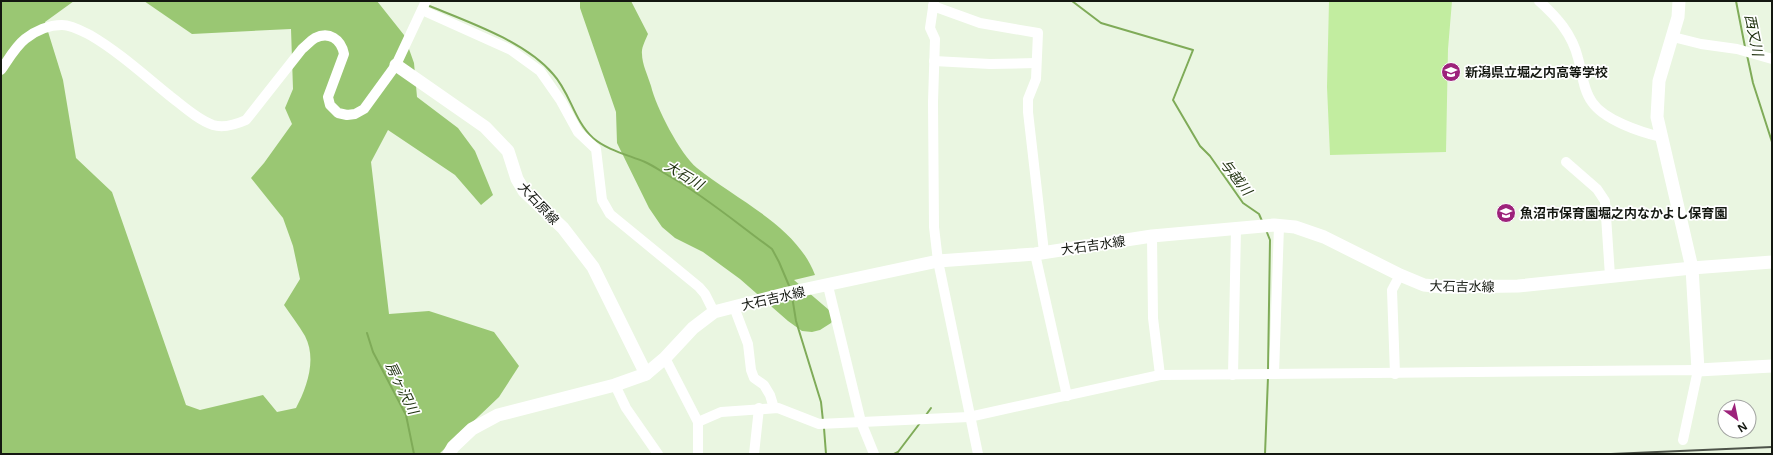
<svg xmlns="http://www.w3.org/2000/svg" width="1773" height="455" font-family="'Noto Sans','Noto Sans JP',sans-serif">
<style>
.green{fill:#c2eda0}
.forest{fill:#9ac773}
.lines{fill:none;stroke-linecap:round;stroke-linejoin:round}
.stream{stroke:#7fab58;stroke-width:2}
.minor{stroke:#fff;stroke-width:10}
.major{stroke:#fff;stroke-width:13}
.rail{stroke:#4d5349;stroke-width:2}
.labels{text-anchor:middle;stroke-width:3.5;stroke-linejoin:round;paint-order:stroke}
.poi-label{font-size:13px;font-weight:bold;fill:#141811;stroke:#fff;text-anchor:start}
.street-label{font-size:13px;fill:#141811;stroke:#fff}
.water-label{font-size:14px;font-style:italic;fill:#1f310f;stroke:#fff}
</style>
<rect width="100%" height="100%" fill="#eaf6e1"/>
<polygon class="green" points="1329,1 1452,1 1448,49 1446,152 1330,155 1327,87"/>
<g class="forest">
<path d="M1,1H74L45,22L63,80L76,158L112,192L186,405L200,410L263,395L277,412L296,408C307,387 317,359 305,336C299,326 291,315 284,305L300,279L293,246L283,218L251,178L264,163L292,124L285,108L293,89L291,29L192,34L144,1H377L404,35L414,63L417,97L458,128L475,151L493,195L481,205L455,175L388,130L371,162L389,314L429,311L494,332L519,366L499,397L439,454H1Z"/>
<path d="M580,1H631L648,34C646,39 641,48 642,54C642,64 648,76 651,86C656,107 680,154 697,168C735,199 797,226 815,275L794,280L836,316L831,323L820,330L812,332L802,331L788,321L740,279L703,252L675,238L662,227L649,208L617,143L616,112L580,8Z"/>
</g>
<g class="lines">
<g class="stream">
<polyline points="1072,1 1101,23 1193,50 1173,100 1200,146 1210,156 1243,203 1259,214 1262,221"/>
<polyline points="1736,1 1745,47"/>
<path d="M427,5C466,21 525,41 553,74C570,92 574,121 593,138C607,150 628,155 645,162C654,166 662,172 671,177C706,197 739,225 772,249L779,262L790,288"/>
<polyline points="1747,55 1753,83 1772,142"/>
<polyline points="1266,230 1270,240 1268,371"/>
<polyline points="792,296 796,321 821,402 823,421"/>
<polyline points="367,333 373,352 406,415 414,454"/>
<polyline points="926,415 931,408"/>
<polyline points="824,428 826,454"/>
<polyline points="894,454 898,452 920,423"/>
<polyline points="1265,454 1268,377"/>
</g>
<g class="minor">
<polyline points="934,1 930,28 935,39 933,102 934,227 938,261 978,454"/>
<path d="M1539,1C1557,17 1572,34 1578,58C1582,72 1583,90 1592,102C1604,120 1640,132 1661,137"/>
<polyline points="933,6 980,23 1038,33 1036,79 1028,99 1028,112 1044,252"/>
<polyline points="422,10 511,50 540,71 561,101 578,132 596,149 602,200 610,214 699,287 705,294 714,312"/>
<polyline points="1673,37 1701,44 1737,49 1772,59"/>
<polyline points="934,61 990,64 1036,63"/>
<path d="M1,70C8,60 15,47 25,39C35,31 49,25 62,25C71,25 82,31 90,35C119,52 144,75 170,96C183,106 198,120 213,125C223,128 237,124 246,120L302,49C306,46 310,41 315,38C329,31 341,39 344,54L328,97L330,105L338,113L347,115L355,114L364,109L396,65L426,1"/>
<polyline points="1566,162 1597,189 1605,201 1610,276"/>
<polyline points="1152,236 1153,318 1160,375"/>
<polyline points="1035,254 1067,396"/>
<polyline points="828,286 861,422 874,454"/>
<polyline points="734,307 748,344 751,370 754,378 764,385 770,395 774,408"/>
<polyline points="665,358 698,422 698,454"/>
<polyline points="1274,374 1279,226"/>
<polyline points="1395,374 1392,290 1400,275"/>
<polyline points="1233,375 1236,229"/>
<polyline points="615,385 626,408 658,454"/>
<polyline points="698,422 721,412 778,408 819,424 969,417 1160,375 1698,370 1683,440"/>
<polyline points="754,454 759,408"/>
</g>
<g class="major">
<polyline points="1679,1 1678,17 1659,81 1657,117 1692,268 1698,370 1772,366"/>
<polyline points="396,65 485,127 508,151 517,179 524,191 563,228 593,267 646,374"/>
<polyline points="449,454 453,447 472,429 498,415 615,385 646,374 665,358 693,328 714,312 788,293 938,261 1035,254 1152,236 1274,225 1295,227 1324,237 1400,275 1424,285 1443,287 1518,286 1692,268 1772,262"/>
</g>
<polyline class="rail" points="1611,454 1772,447"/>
</g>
<defs>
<g id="school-disc" transform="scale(1)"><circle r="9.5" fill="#9d237b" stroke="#fff"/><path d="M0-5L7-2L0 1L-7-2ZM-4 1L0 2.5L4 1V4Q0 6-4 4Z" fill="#fff"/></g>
</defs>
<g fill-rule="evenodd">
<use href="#school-disc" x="1451" y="72"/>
<use href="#school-disc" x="1506" y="213"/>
</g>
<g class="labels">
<g class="poi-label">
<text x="1465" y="77">新潟県立堀之内高等学校</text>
<text x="1520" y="218">魚沼市保育園堀之内なかよし保育園</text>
</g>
<g class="street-label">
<text transform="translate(539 203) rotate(47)" y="5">大石原線</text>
<text transform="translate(1093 245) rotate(-8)" y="5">大石吉水線</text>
<text transform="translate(1462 286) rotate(1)" y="5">大石吉水線</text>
<text transform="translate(773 298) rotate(-13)" y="5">大石吉水線</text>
</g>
<g class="water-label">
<text transform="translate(1754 35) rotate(78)" y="5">西又川</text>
<text transform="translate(684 175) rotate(31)" y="5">大石川</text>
<text transform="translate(1236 177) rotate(52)" y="5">与越川</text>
<text transform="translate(402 388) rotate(64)" y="5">房ヶ沢川</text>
</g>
</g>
<rect width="1773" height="455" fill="none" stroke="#141811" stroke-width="4"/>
<g transform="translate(1737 419) rotate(147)"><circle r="19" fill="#ffffff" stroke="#a1a3a0"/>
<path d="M0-3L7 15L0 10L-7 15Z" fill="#9d237b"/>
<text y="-6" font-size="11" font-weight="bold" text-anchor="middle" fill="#141811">N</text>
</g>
</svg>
